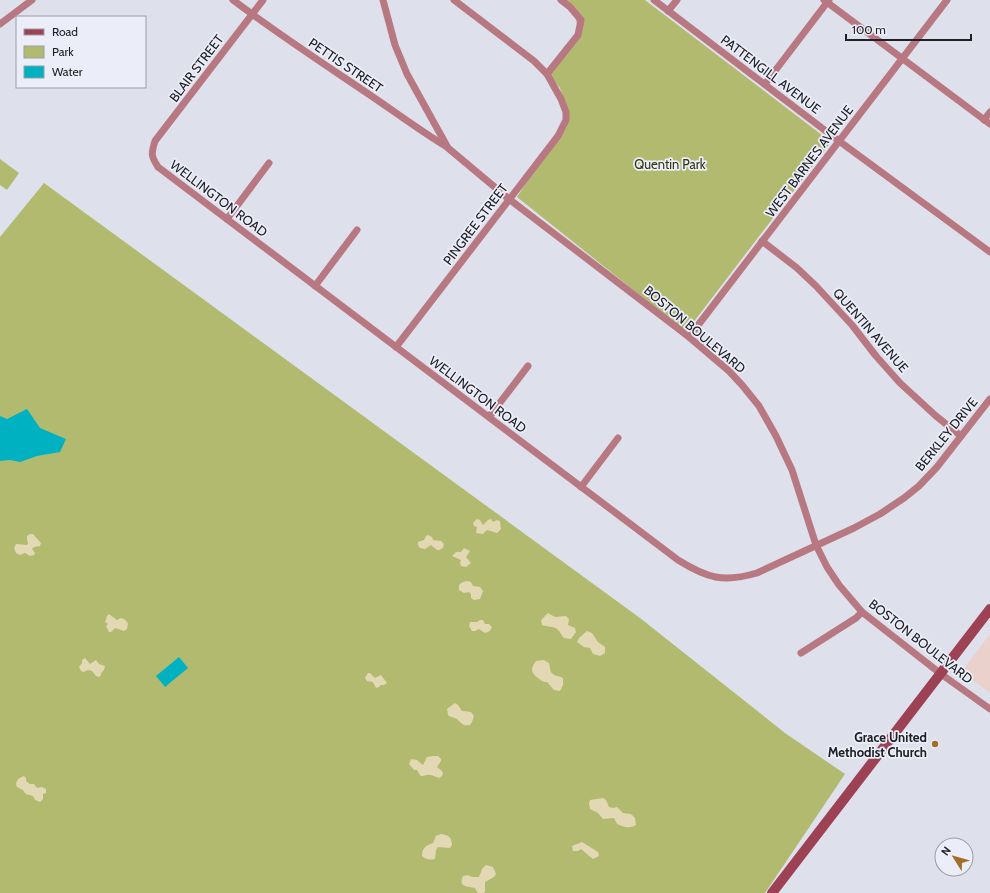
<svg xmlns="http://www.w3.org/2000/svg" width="990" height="893" font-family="Cabin,sans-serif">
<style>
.commercial{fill:#ebd1cc}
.green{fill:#b1ba6f}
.sand{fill:#e2d8b3}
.water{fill:#00b2c1}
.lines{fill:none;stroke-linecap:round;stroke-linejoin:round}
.street{stroke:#b87882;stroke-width:7}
.secondary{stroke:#9d4255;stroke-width:10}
.poi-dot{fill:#a56d2a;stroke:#ebeef9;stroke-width:1.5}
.labels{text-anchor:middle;stroke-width:3.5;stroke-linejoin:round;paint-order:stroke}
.street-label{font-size:13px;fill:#202125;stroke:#ebeef9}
.park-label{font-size:13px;fill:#32360d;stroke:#ebeef9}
.poi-label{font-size:13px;font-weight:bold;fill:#202125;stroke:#ebeef9;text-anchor:end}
</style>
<rect width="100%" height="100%" fill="#dee1ec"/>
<polygon class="commercial" points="990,634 990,693 961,672"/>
<g class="green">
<polygon points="559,0 645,0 831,142 686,332 517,197 557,135 568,112 560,88 547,72 579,32 574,12"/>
<polygon points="0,159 19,173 7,190 0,185"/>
<polygon points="44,183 640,618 785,733 845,774 765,893 0,893 0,237"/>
</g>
<g class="sand">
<polygon points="477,519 480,520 483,525 488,520 491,519 493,522 497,520 500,521 501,529 497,533 487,530 483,534 476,533 477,527 474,526 473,523"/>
<polygon points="30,534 33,534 41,543 40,546 34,547 32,549 35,553 34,555 30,556 25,553 20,555 16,553 14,548 16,544 27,545 28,543 27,540 27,536"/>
<polygon points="428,535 432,537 433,540 441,541 444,544 443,548 439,550 437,550 431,545 425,549 420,548 418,545 418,542 424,540 426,536"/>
<polygon points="464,548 470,551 466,557 471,563 466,567 461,566 460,563 461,560 452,556 456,552 461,552"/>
<path d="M467,581L471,582L473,586L480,587L483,591L480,599L474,600L471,598V594L469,592L464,593L459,590C458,584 461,582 467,581Z"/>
<path d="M548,613L555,617L566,616L569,619L568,625L575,628L576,632L571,639L564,638C562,636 560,632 558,630C555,626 547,627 542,625L541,620Z"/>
<polygon points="109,614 117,620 121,618 124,619 128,623 127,629 124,631 115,628 111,632 109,632 106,626 108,624 105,622 107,616"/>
<polygon points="480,620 483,620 485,624 489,624 492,627 490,631 485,633 479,629 475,631 472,631 469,626 470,622 477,622"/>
<polygon points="587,631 592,633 598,642 605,647 605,653 600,656 593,654 590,648 584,647 577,642 579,638"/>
<polygon points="85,658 90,664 96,660 99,664 105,666 104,670 101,673 101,675 99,677 96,676 92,671 88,670 84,672 81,671 79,667 82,663 82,660"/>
<path d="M544,660L549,663C550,666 550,670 551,672C553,676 559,676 563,678V685L560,691L554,690L547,682C542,682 541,680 538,678C530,673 531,667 536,661Z"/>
<polygon points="368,673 370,673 375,678 381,675 387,683 384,685 381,685 379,687 376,688 373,682 367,681 365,678"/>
<path d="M455,703L458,705L462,711L471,712L474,716L472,722L470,725C463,726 462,724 458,720C455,717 451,718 448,715L447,709Z"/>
<path d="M433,756H438L441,759V761L437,767L441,770L443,773L442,776L439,778C435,777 431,774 428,775C419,776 422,778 417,770H414L409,764L411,759L417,760L423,765L427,757Z"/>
<path d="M24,776L26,778V781L30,784H34L37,788L42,787L46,789V793L43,794V799L40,802L35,800L33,796C28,794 26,796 23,790L17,787L16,784C17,779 19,778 24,776Z"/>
<path d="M603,798L606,800L609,807L613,808L617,807L623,813L631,814L635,818L636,825C629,829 624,827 617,824L614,818L603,819L598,813L590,809L589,803L590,800Z"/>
<path d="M441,834C449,835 452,838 452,845L450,848L438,847L436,850L435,859C430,860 426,860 422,856C422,848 425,846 433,843L436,836Z"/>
<polygon points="582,842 598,852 599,856 593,859 581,849 578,851 573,851 572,846"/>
<path d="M486,865L493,867L496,874L494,877L485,882V891L484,893H478L475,888C468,886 458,888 463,876L468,875L472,877H479L482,869Z"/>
</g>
<g class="water">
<polygon points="27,409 40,428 66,439 60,452 37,456 20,462 10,460 0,461 0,416 7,419"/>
<polygon points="179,657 188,668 165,687 156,676"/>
</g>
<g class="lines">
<g class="street">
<path d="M233,0C274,31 318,60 361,89C390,108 417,129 447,147"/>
<path d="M263,0L155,141C151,154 151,156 158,167L678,560C707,578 723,583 757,573L854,528L880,514L904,498L919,486L937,467L990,399"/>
<polyline points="383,0 395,45 407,74 448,148 509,199 689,337 729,371 742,385 759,406 776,436 792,470 816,545 827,567 839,585 862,612 941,674 990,709"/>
<polyline points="654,0 839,141 990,252"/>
<polyline points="824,0 990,124"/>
<polyline points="668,11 677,0"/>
<polyline points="0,24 32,0"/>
<polyline points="547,74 578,35 581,20 570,7 561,0"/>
<polyline points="765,84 829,0"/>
<polyline points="984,120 990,112"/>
<polyline points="227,219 269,163"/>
<polyline points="762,241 797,268 816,286 852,325 876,356 900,383 936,416 961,436"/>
<polyline points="315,286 357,230"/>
<polyline points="689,337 947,0"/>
<polyline points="396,347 558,136 566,120 566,112 561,99 547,74 534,61 454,0"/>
<polyline points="489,417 528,366"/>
<polyline points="581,487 618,438"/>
<polyline points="801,653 856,618 862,612"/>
</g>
<polyline class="secondary" points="772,893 990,609"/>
</g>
<circle class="poi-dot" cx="935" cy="744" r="4"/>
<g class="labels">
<g class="street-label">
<text transform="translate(346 65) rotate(34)" y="5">PETTIS STREET</text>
<text transform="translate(196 68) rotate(-53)" y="5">BLAIR STREET</text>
<text transform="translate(771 74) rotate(37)" y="5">PATTENGILL AVENUE</text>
<text transform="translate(809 161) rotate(-53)" y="5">WEST BARNES AVENUE</text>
<text transform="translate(219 198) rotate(37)" y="5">WELLINGTON ROAD</text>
<text transform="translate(475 224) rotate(-53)" y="5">PINGREE STREET</text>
<text transform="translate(695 329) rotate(40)" y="5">BOSTON BOULEVARD</text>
<text transform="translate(871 330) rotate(49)" y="5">QUENTIN AVENUE</text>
<text transform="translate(478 394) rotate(37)" y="5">WELLINGTON ROAD</text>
<text transform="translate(946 434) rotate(-51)" y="5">BERKLEY DRIVE</text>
<text transform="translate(921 641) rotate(38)" y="5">BOSTON BOULEVARD</text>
</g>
<g class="park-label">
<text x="670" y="169">Quentin Park</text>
</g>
<g class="poi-label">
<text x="927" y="742">Grace United<tspan x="927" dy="15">Methodist Church</tspan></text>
</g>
</g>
<rect x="16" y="16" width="130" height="72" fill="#ebeef9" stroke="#9a9ca4"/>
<rect x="24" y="29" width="20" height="6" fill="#9d4255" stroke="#9a9ca4"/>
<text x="52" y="36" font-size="12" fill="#202125">Road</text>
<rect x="24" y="46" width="20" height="12" fill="#b1ba6f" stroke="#9a9ca4"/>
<text x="52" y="56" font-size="12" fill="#202125">Park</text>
<rect x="24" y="66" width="20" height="12" fill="#00b2c1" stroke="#9a9ca4"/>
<text x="52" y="76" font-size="12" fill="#202125">Water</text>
<g transform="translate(954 857) rotate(307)"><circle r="19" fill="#ebeef9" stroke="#9a9ca4"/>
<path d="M0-3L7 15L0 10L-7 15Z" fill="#a56d2a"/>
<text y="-6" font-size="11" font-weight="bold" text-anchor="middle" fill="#202125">N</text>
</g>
<path d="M846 34v6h125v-6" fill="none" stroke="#202125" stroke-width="2"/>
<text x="852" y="34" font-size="12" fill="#202125" stroke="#ebeef9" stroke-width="3" paint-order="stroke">100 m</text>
</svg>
